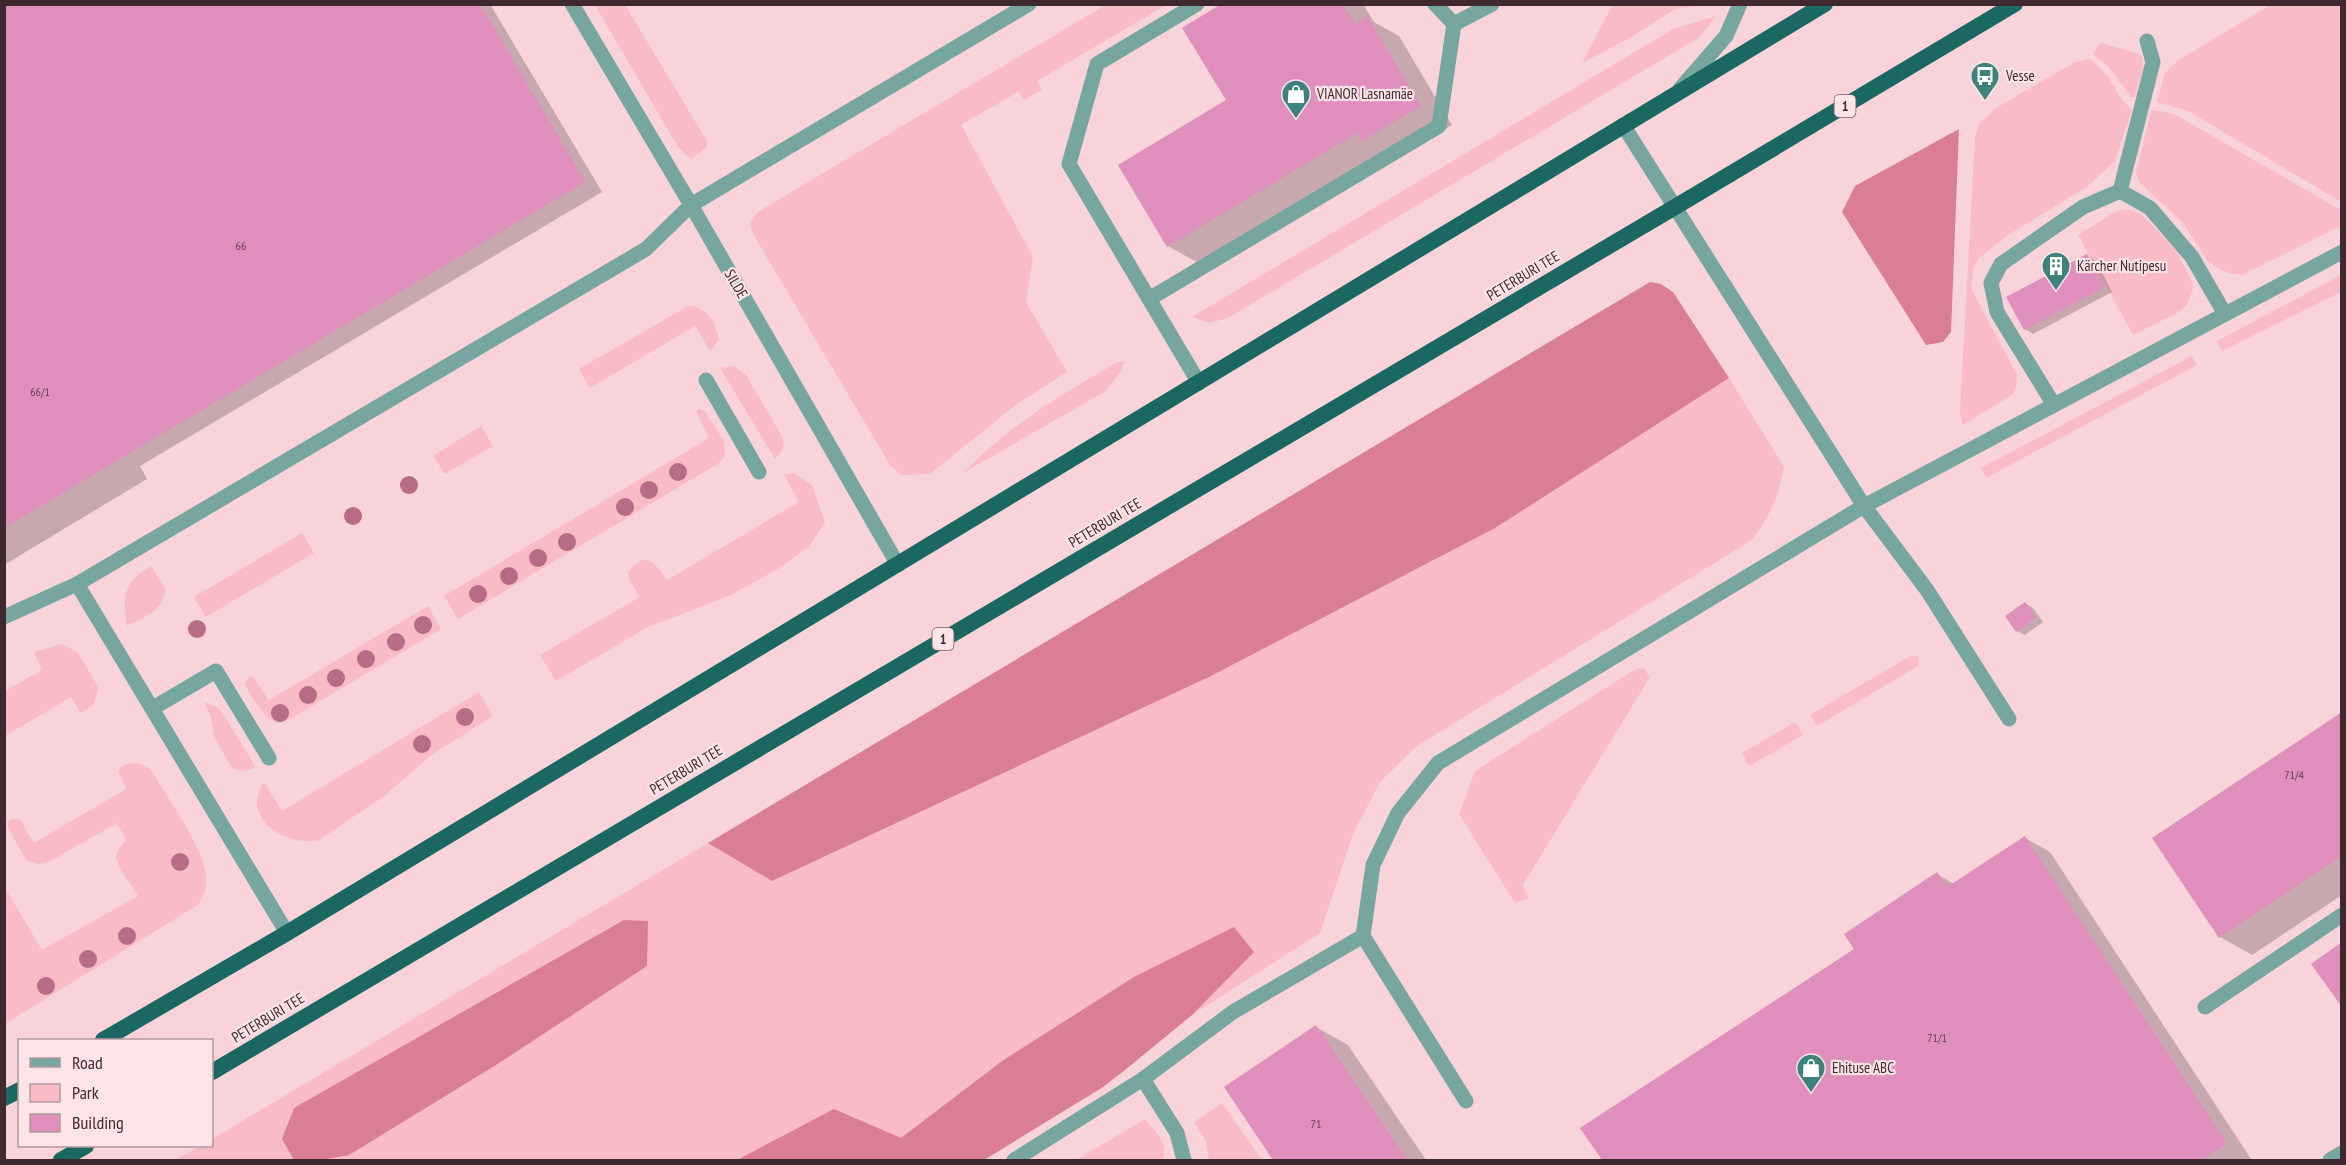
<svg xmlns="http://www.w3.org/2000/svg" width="2346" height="1165" font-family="'PT Sans Narrow',sans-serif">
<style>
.green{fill:#f9bcc7}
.forest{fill:#da7f93}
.shadow{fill:#0003}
.building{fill:#e08ebb}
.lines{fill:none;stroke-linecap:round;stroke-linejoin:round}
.service{stroke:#77a6a0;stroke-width:15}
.minor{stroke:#77a6a0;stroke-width:15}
.trunk{stroke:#1a6861;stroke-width:16}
.tree{fill:#b86b84}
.labels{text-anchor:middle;stroke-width:4.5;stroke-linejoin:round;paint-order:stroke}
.number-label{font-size:12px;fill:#684251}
.shield{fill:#fde4e8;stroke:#796166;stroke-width:1.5}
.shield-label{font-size:14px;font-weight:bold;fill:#40292e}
.poi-label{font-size:15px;fill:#40292e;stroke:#fde4e8;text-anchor:start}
.street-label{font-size:15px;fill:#40292e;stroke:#fde4e8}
</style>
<rect width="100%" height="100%" fill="#f8d3da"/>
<g class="green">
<polygon points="1107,4 1166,5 1037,81 1042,90 1024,100 1018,92 961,125 1033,257 1026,302 1067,372 1017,404 930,474 901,475 890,465 753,234 750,223 758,212"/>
<polygon points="1613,4 1698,4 1698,5 1674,10 1628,39 1582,63"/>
<polygon points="595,5 625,5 707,141 707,147 691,159 678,147"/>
<polygon points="2266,5 2341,5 2341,202 2188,111 2157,102 2165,73 2177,61 2267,7"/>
<polygon points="1716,16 1700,37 1228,318 1209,323 1192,317 1673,29"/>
<polygon points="2100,43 2137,53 2142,56 2143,67 2135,97 2131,97 2109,67 2093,54"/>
<polygon points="2090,59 2107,75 2122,100 2132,110 2115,161 2087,187 2008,235 1978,259 1973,270 1971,288 2017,375 2016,388 2012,395 1963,425 1960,412 1975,138 1979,124 1996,108 2075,62"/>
<polygon points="2151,110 2174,114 2341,210 2341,226 2242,275 2230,273 2219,269 2207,260 2183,223 2138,181 2136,173"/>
<polygon points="2126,209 2140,213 2174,247 2191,279 2193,289 2188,303 2181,311 2133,335 2078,235 2117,211"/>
<polygon points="2341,275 2341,292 2222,351 2217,341"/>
<path d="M690,305C708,309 716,322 719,340L710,351L695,326L590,388L579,369Z"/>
<polygon points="2192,356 2197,365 1986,478 1981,468"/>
<path d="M1125,361L1121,371L1106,391L963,473C1008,426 1062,394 1118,362Z"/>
<path d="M734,366L746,375L783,438C785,448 782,452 775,459L720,368Z"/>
<path d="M1729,378L1784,467C1779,495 1770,517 1752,540L1417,746L1380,782L1353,834L1320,933L1192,1015L1103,1087L984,1160H175L201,1146H212V1139L708,843L772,881L1211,676L1495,528Z"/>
<polygon points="699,409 705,411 724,441 725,456 719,463 458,619 444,596 709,438 696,412"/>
<polygon points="481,426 493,446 445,474 433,456"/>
<path d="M794,473L812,485L825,522L809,547L776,570L729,596L648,627L556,681L540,655L640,597L630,581L628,572C647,549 654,562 667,580L799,502L784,475Z"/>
<polygon points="302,533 314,553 206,617 194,597"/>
<path d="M151,566L166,590C162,611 145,617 127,626C122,596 124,582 151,566Z"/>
<path d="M428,606L441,629L290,719L277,723C261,716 254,699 245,685L248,677H253L269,700Z"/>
<polygon points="62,644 77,652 99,688 93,705 81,713 71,697 5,736 5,691 42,670 34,652"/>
<polygon points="1912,655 1919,657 1918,666 1817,726 1810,715"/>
<polygon points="1643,668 1650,677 1523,885 1529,898 1515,903 1459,814 1475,771 1634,670"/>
<path d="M479,692L493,716L433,754L383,797L319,840C286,847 239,818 264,782L282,811Z"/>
<polygon points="204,702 219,708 256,767 245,771 233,769 215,739 211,718"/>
<polygon points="1795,722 1803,735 1749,766 1742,753"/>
<path d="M138,763L150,769C166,796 212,857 206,887C205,892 201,899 199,904L5,1024V888L42,950L138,896L120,869L116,858L119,848L126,840L117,823L49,862L38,864L27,861L9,830L7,822L12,819H20L34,843L126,789L118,770L126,764Z"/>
<polygon points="1222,1103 1262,1160 1209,1160 1206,1141 1194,1122"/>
<path d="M1145,1119C1155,1131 1170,1144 1162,1160H1076Z"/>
</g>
<g class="forest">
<polygon points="1959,129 1951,332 1943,342 1926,345 1842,212 1855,186"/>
<polygon points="1650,282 1661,284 1673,292 1729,378 1495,528 1211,676 772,881 708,843"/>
<polygon points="624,920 648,921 647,966 496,1065 349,1155 321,1160 294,1160 282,1139 294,1108"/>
<polygon points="1234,927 1254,952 1192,1015 1125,1070 1103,1087 984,1160 737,1160 834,1109 901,1138 1002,1061 1134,977"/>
</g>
<g class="shadow">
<polygon points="54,4 490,4 602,192 140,466 147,479 4,565 4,324"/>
<polygon points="1224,4 1363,4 1374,22 1399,36 1452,125 1395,159 1200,264 1168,246 1228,101"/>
<polygon points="2087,256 2096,261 2112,292 2033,334 2025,329"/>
<polygon points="2025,603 2033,608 2043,622 2025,635 2017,631"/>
<polygon points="2342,714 2342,895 2252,955 2220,937"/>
<polygon points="2025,838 2050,852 2251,1159 2248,1160 1603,1160 1583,1129 1856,949 1937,874 1954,884"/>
<polygon points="1316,1027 1348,1045 1426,1160 1275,1160 1226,1088"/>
</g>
<g class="building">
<polygon points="4,4 480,4 585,182 4,528"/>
<polygon points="1221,4 1343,4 1355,24 1367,16 1421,106 1362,141 1357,133 1167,247 1118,165 1226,100 1182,28"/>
<polygon points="2087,254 2105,287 2024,330 2006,297"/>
<polygon points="2025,602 2036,617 2016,632 2005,616"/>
<polygon points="2342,712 2342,856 2219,938 2152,838"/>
<polygon points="2025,836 2227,1144 2201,1160 1602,1160 1580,1128 1854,949 1844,934 1937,872 1947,887"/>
<polygon points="2342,942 2342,1007 2311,964"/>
<polygon points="1316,1025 1407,1160 1273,1160 1224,1087"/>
</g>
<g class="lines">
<g class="service">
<polyline points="1197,4 1097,64 1069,164 1199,383"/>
<polyline points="1435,4 1454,24"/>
<polyline points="1680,89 1726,36 1740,4"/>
<polyline points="1623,125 1864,506 1927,590 2009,719"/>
<polyline points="2120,191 2150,208 2192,257 2225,314"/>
<polyline points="2120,191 2153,62 2147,41"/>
<polyline points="1149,299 1439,126 1454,24 1492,4"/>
<polyline points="706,380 759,472"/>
<polyline points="2054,405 1997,312 1991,283 2001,264 2083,207 2120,191"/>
<polyline points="77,584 287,933"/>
<polyline points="4,617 77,584 646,249 691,205 1029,4"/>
<polyline points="153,708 216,671 269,758"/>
<polyline points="2205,1007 2342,915"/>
<polyline points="1143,1079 1177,1133 1184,1160"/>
<polyline points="1466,1101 1363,936 1373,865 1398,813 1438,763 1864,506 2342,252"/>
<polyline points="1014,1160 1143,1079 1233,1012 1363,936"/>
<polyline points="2330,1160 2342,1153"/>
</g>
<polyline class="minor" points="572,4 691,205 898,565"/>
<g class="trunk">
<polyline points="103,1040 287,933 1825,4"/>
<polyline points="212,1072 1675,207 2015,4"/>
<polyline points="4,1098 20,1090"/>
<polyline points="61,1160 86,1146"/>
</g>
</g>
<g class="tree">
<circle cx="678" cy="472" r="9"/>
<circle cx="409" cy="485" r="9"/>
<circle cx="649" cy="490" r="9"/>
<circle cx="625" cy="507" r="9"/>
<circle cx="353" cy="516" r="9"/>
<circle cx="567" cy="542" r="9"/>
<circle cx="538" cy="558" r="9"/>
<circle cx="509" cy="576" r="9"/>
<circle cx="478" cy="594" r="9"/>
<circle cx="423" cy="625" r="9"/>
<circle cx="197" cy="629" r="9"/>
<circle cx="396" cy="642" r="9"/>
<circle cx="366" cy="659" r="9"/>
<circle cx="336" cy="678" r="9"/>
<circle cx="308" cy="695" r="9"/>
<circle cx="280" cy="713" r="9"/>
<circle cx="465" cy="717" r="9"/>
<circle cx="422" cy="744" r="9"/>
<circle cx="180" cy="862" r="9"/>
<circle cx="127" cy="936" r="9"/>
<circle cx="88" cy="959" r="9"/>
<circle cx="46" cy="986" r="9"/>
</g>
<defs>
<g id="bus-pin" transform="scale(1.5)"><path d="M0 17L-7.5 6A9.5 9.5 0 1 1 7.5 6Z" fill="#3d837c" stroke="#fde4e8"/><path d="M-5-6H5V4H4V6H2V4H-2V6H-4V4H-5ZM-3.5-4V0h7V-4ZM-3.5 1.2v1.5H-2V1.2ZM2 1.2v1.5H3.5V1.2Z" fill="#fff"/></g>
<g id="shop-pin" transform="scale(1.5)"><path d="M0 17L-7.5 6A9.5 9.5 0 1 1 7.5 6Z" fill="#3d837c" stroke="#fde4e8"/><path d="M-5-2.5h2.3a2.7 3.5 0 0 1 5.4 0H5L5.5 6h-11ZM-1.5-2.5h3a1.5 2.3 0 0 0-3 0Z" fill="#fff"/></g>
<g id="building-pin" transform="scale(1.5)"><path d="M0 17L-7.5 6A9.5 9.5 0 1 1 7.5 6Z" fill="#3d837c" stroke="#fde4e8"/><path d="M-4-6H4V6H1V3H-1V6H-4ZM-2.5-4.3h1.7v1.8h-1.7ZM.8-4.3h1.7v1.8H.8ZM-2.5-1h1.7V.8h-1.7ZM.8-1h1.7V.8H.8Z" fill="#fff"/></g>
</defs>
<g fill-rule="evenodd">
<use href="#bus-pin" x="1985" y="76"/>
<use href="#shop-pin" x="1296" y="94"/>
<use href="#building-pin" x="2056" y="266"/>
<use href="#shop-pin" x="1811" y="1068"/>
</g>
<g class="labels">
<g class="number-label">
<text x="241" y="250">66</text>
<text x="40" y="396">66/1</text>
<text x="2294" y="779">71/4</text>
<text x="1937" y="1042">71/1</text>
<text x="1316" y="1128">71</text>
</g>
<g class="shield">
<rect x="1834.5" y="95" width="21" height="22" rx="4.5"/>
<rect x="932.5" y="628" width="21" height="22" rx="4.5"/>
</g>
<g class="shield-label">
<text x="1845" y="111">1</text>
<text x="943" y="644">1</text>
</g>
<g class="poi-label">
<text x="2006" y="81">Vesse</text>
<text x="1317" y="99">VIANOR Lasnamäe</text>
<text x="2077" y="271">Kärcher Nutipesu</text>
<text x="1832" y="1073">Ehituse ABC</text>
</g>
<g class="street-label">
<text transform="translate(1523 276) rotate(-31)" y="5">PETERBURI TEE</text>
<text transform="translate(736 284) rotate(60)" y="5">SILDE</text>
<text transform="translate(1105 523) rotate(-31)" y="5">PETERBURI TEE</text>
<text transform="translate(686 770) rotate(-31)" y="5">PETERBURI TEE</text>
<text transform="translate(268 1018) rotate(-31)" y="5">PETERBURI TEE</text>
</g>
</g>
<rect width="2346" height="1165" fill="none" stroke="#40292e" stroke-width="12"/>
<rect x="18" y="1039" width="195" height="108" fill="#fde4e8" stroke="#b1999e" stroke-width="1.5"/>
<rect x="30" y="1058" width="30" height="9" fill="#77a6a0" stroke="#b1999e" stroke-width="1.5"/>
<text x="72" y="1069" font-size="18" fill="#40292e">Road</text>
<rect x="30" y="1084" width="30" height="18" fill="#f9bcc7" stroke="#b1999e" stroke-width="1.5"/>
<text x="72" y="1099" font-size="18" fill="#40292e">Park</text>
<rect x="30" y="1114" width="30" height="18" fill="#e08ebb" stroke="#b1999e" stroke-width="1.5"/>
<text x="72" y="1129" font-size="18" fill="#40292e">Building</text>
</svg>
